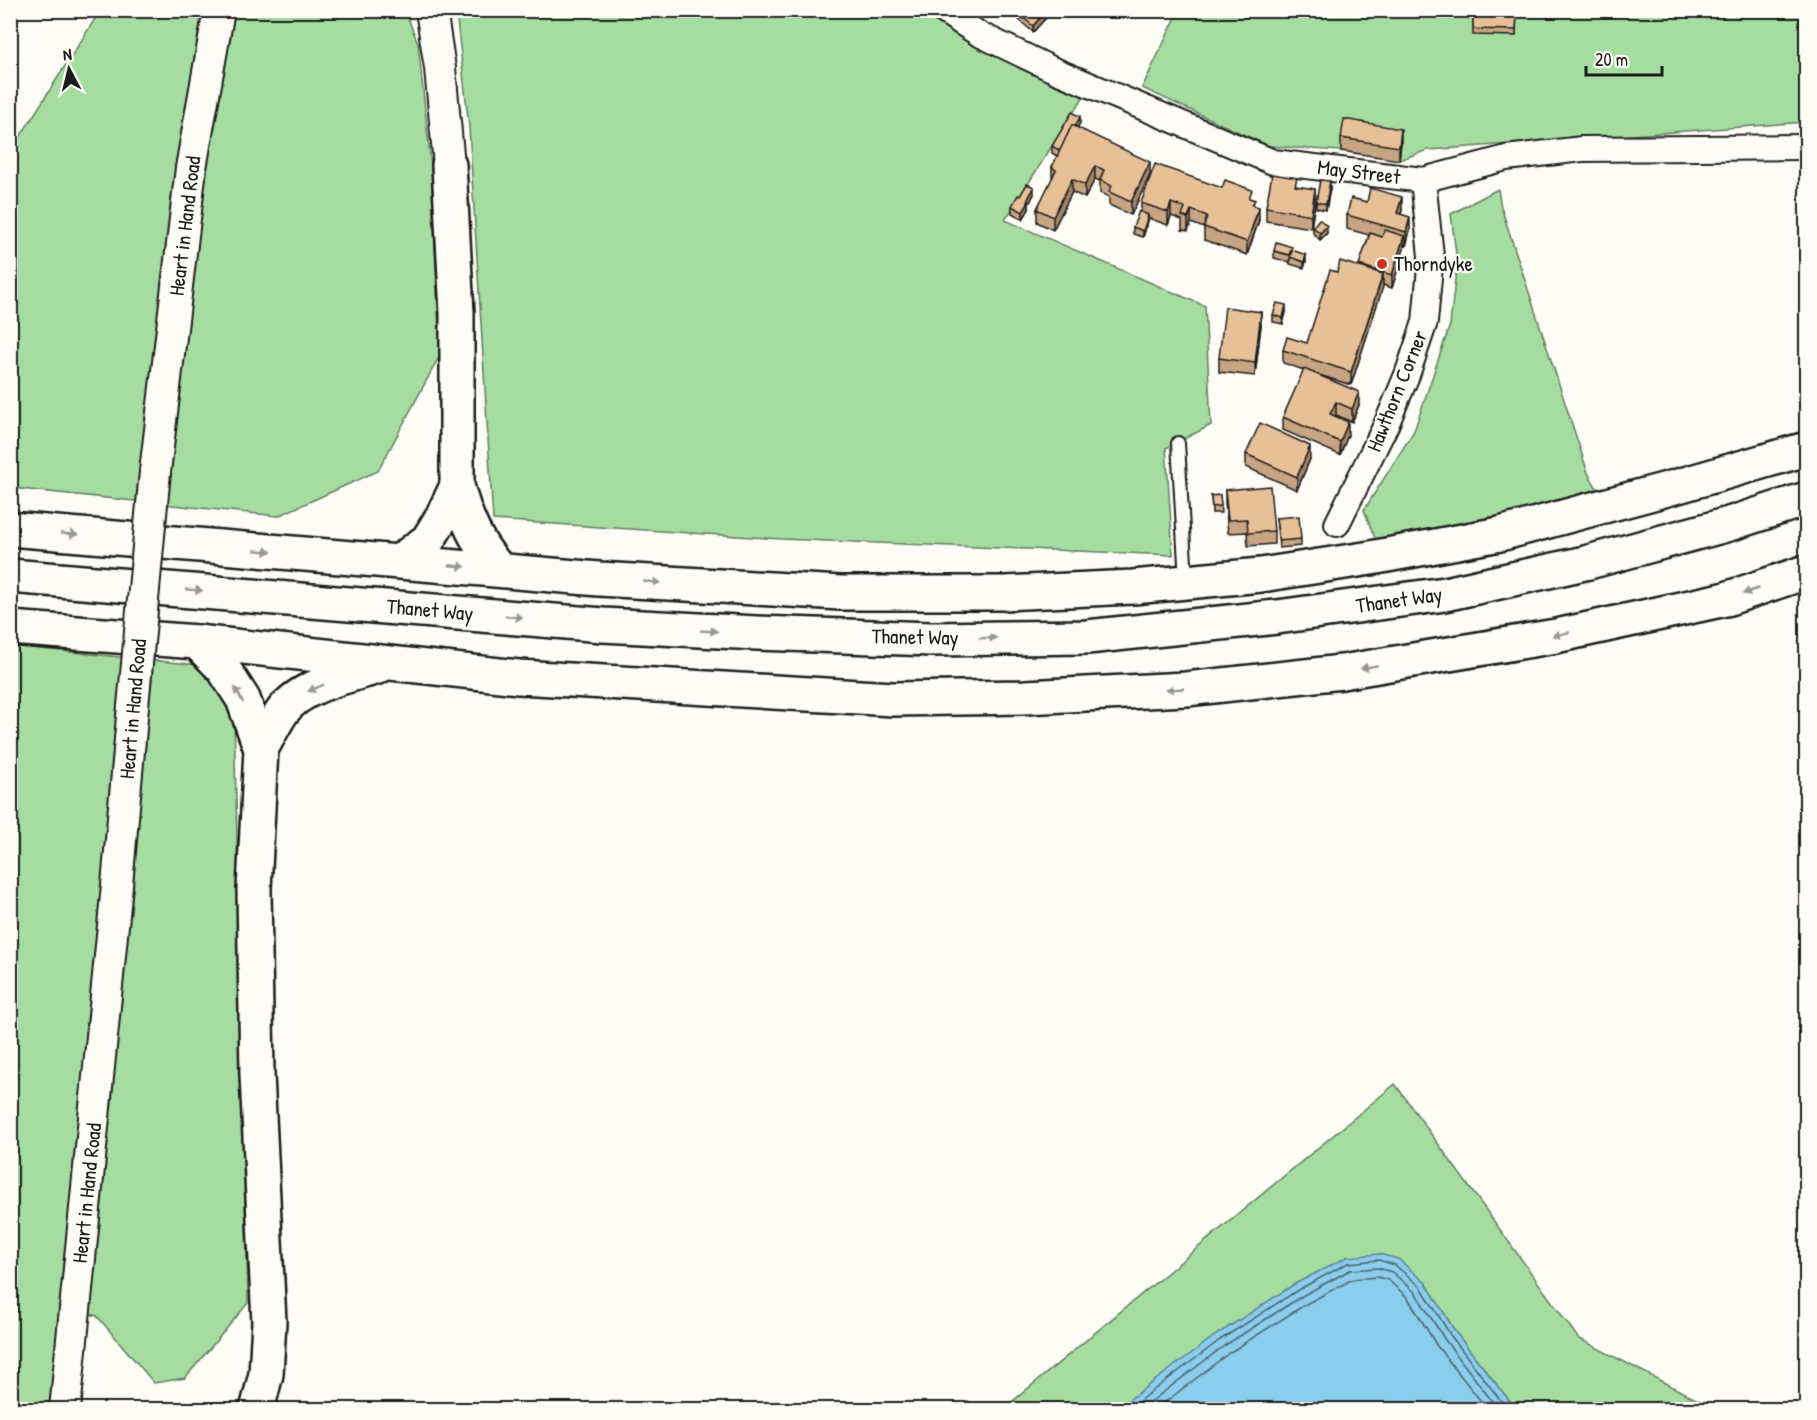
<svg xmlns="http://www.w3.org/2000/svg" width="1817" height="1420" font-family="'Patrick Hand',sans-serif">
<style>
.green{fill:#a5dda1;stroke:#607c5e;stroke-width:1.5}
.water{fill:#8acdec;stroke:#5e8699;stroke-width:1.5}
.lines{fill:none;stroke-linecap:round;stroke-linejoin:round}
.shore{stroke:#48636f;stroke-width:1.5}
.service-casing{stroke:#1c1c1c;stroke-width:16}
.minor-casing{stroke:#1c1c1c;stroke-width:28}
.tertiary-casing{stroke:#1c1c1c;stroke-width:34}
.trunk-casing{stroke:#1c1c1c;stroke-width:38}
.service{stroke:#fdfcf7;stroke-width:12}
.minor{stroke:#fdfcf7;stroke-width:24}
.tertiary{stroke:#fdfcf7;stroke-width:30}
.trunk{stroke:#fdfcf7;stroke-width:33}
.tertiary-bridge-casing{stroke:#1c1c1c;stroke-width:34;stroke-linecap:butt}
.tertiary-bridge{stroke:#fdfcf7;stroke-width:30}
.wall{fill:#c7a582;stroke:#1c1c1c;stroke-width:1.5}
.shaded-wall{fill:#a2866a;stroke:#1c1c1c;stroke-width:1.5}
.building{fill:#e7c097;stroke:#1c1c1c;stroke-width:1.5}
.oneway{fill:#989794}
.poi-dot{fill:#c8321e;stroke:#fdfcf7;stroke-width:2}
.labels{text-anchor:middle;stroke-width:4.5;stroke-linejoin:round;paint-order:stroke}
.street-label{font-size:21px;fill:#1c1c1c;stroke:#fdfcf7}
.poi-label{font-size:21px;fill:#1c1c1c;stroke:#fdfcf7;text-anchor:start}
</style>
<rect width="100%" height="100%" fill="#fdfcf7"/>
<filter id="ink" filterUnits="userSpaceOnUse"><feTurbulence type="fractalNoise" baseFrequency=".0167" numOctaves="2"/><feDisplacementMap in="SourceGraphic" scale="12" xChannelSelector="R" yChannelSelector="G"/><feConvolveMatrix kernelMatrix="1 2 1 2 8 2 1 2 1" color-interpolation-filters="sRGB"/></filter>
<g filter="url(#ink)">
<g class="green">
<polygon points="100,11 405,11 418,43 431,166 440,355 378,471 278,516 11,488 10,161 13,148"/>
<polygon points="456,11 924,11 1084,96 1005,220 1205,306 1211,425 1166,448 1173,555 781,539 493,520 469,127"/>
<polygon points="1179,11 1806,11 1806,122 1428,150 1399,160 1401,142 1344,133 1341,151 1269,146 1142,88"/>
<polygon points="1498,189 1501,207 1588,473 1599,492 1492,521 1378,546 1364,510 1414,431 1450,325 1457,262 1451,214"/>
<polygon points="11,646 209,666 234,715 248,1303 185,1378 154,1383 97,1316 61,1306 51,1409 11,1410"/>
<polygon points="1395,1084 1578,1338 1715,1409 1514,1409 1512,1404 1456,1333 1426,1283 1347,1257 1295,1284 1216,1335 1117,1409 1002,1410"/>
</g>
<polygon class="water" points="1379,1254 1398,1259 1426,1283 1456,1333 1512,1404 1514,1409 1117,1409 1216,1335 1295,1284 1347,1257"/>
<g class="lines">
<g class="shore">
<polyline points="1127,1410 1220,1340 1298,1290 1348,1263 1379,1260 1395,1265 1421,1287 1451,1336 1508,1410"/>
<polyline points="1140,1410 1224,1346 1302,1296 1350,1270 1378,1268 1392,1272 1415,1292 1445,1340 1499,1410"/>
<polyline points="1155,1410 1229,1353 1306,1304 1353,1279 1377,1277 1388,1280 1408,1298 1437,1346 1488,1410"/>
</g>
<g class="service-casing">
<polyline id="service" points="1178,443 1186,581"/>
</g>
<g class="minor-casing">
<g id="minor">
<polyline points="942,10 979,34 1054,70 1273,162 1423,180 1506,158 1582,149 1806,147"/>
<polyline points="1337,524 1386,425 1407,375 1425,322 1431,256 1423,180"/>
</g>
</g>
<g class="tertiary-casing">
<g id="tertiary">
<polyline points="431,10 440,68 449,165"/>
<polyline points="155,472 191,168 219,10"/>
<polyline points="65,1410 117,885 132,717"/>
</g>
</g>
<g class="trunk-casing">
<g id="trunk">
<path d="M449,165L457,313V486C466,519 476,543 499,569"/>
<polyline points="10,529 599,579 841,593 1005,593 1133,587 1261,575 1371,558 1500,534 1671,488 1806,449"/>
<polyline points="400,561 428,540 442,517 457,486"/>
<polyline points="10,576 603,625 757,633 932,639 1087,637 1277,617 1445,594 1585,563 1729,524 1806,499"/>
<polyline points="10,628 197,642 519,677 893,699 1025,697 1186,689 1342,672 1556,636 1726,599 1806,572"/>
<polyline points="197,642 223,668 243,699 261,749 254,889 257,1075 269,1322 266,1374 257,1410"/>
<path d="M261,749C268,737 274,724 282,712C301,685 348,676 378,667"/>
</g>
</g>
<use href="#service" class="service"/>
<use href="#minor" class="minor"/>
<use href="#tertiary" class="tertiary"/>
<use href="#trunk" class="trunk"/>
<g class="tertiary-bridge-casing">
<polyline id="tertiary-bridge" points="132,717 155,472"/>
</g>
<use href="#tertiary-bridge" class="tertiary-bridge"/>
</g>
<g class="wall">
<polygon points="1473,11 1517,12 1516,36 1473,35"/>
<polygon points="1019,14 1045,19 1033,32 1019,20"/>
<polygon points="1080,123 1077,127 1150,175 1131,215 1109,205 1109,197 1100,193 1100,181 1095,179 1085,198 1072,192 1053,230 1037,222 1037,209 1052,180 1052,167 1057,156 1052,153 1052,146"/>
<polygon points="1341,138 1401,142 1399,160 1341,151"/>
<polygon points="1297,186 1315,202 1311,228 1266,221 1266,207"/>
<polygon points="1330,188 1326,210 1316,208 1316,202"/>
<polygon points="1034,194 1029,204 1029,209 1023,219 1012,213 1012,206 1020,196"/>
<polygon points="1252,199 1259,220 1247,255 1204,240 1204,228 1191,223 1188,231 1182,230 1182,220 1171,216 1168,225 1148,218 1148,221 1143,237 1133,234 1133,227 1141,212 1141,203"/>
<polygon points="1402,210 1401,214 1410,230 1406,246 1404,245 1404,249 1392,288 1383,285 1351,385 1313,373 1359,405 1352,422 1336,415 1335,416 1348,435 1340,455 1283,430 1283,417 1304,370 1283,363 1283,350 1307,343 1337,272 1359,267 1369,235 1347,229 1347,215"/>
<polygon points="1313,227 1327,233 1320,240 1313,233"/>
<polygon points="1274,251 1292,253 1306,261 1304,268 1290,264 1290,258 1289,262 1274,258"/>
<polygon points="1286,312 1283,324 1273,322 1273,315"/>
<polygon points="1261,325 1255,376 1219,372 1219,358"/>
<polygon points="1246,454 1310,459 1297,490 1246,467"/>
<polygon points="1225,490 1274,531 1274,544 1248,546 1247,532 1228,533 1225,503"/>
<polygon points="1220,495 1221,513 1212,513 1211,496"/>
<polygon points="1276,518 1301,539 1301,546 1279,548"/>
</g>
<g class="shaded-wall">
<polygon points="1045,12 1045,19 1033,32 1033,26"/>
<polygon points="1080,117 1080,123 1060,158 1060,151"/>
<polygon points="1401,129 1401,142 1399,160 1399,147"/>
<polygon points="1150,162 1150,175 1131,215 1131,202"/>
<polygon points="1095,166 1095,179 1085,198 1085,185"/>
<polygon points="1072,179 1072,192 1053,230 1053,217"/>
<polygon points="1330,181 1330,188 1326,210 1326,204"/>
<polygon points="1034,187 1034,194 1029,204 1029,209 1023,219 1023,212 1027,201"/>
<polygon points="1315,189 1315,202 1311,228 1311,215"/>
<polygon points="1402,197 1402,210 1397,226 1397,213"/>
<polygon points="1171,203 1171,216 1168,225 1168,212"/>
<polygon points="1259,207 1259,220 1247,255 1247,242"/>
<polygon points="1191,210 1191,223 1188,231 1188,218"/>
<polygon points="1148,215 1148,221 1143,237 1143,231"/>
<polygon points="1410,217 1410,230 1406,246 1406,232"/>
<polygon points="1327,226 1327,233 1320,240 1320,233"/>
<polygon points="1404,236 1404,249 1392,288 1392,275"/>
<polygon points="1306,255 1306,261 1304,268 1304,262"/>
<polygon points="1383,274 1383,287 1351,385 1351,372"/>
<polygon points="1286,305 1286,312 1283,324 1283,318"/>
<polygon points="1261,312 1261,325 1255,376 1255,363"/>
<polygon points="1359,392 1359,405 1352,422 1352,409"/>
<polygon points="1336,402 1336,415 1330,427 1330,414"/>
<polygon points="1348,422 1348,435 1340,455 1340,442"/>
<polygon points="1310,446 1310,459 1297,490 1297,477"/>
</g>
<g class="building">
<polygon points="1022,10 1043,10 1045,12 1033,26 1019,14"/>
<polygon points="1473,11 1517,12 1516,30 1473,29"/>
<polygon points="1072,112 1080,117 1075,126 1072,125 1060,151 1052,146"/>
<polygon points="1344,119 1401,129 1399,147 1341,138"/>
<polygon points="1072,125 1150,162 1131,202 1109,192 1112,186 1100,180 1104,170 1095,166 1085,185 1072,179 1053,217 1037,209 1056,170 1052,167"/>
<polygon points="1155,164 1222,188 1225,180 1252,190 1249,198 1255,200 1252,205 1259,207 1247,242 1204,227 1207,216 1191,210 1188,218 1182,216 1185,208 1171,203 1168,212 1141,203"/>
<polygon points="1272,174 1297,178 1295,186 1315,189 1311,215 1266,207"/>
<polygon points="1320,180 1330,181 1326,204 1316,202"/>
<polygon points="1027,184 1034,187 1027,201 1029,202 1023,212 1012,206 1018,195 1020,196"/>
<polygon points="1370,188 1402,197 1397,213 1410,217 1406,232 1347,215 1351,198 1367,202"/>
<polygon points="1139,211 1148,215 1143,231 1133,227"/>
<polygon points="1319,219 1327,226 1320,233 1313,227"/>
<polygon points="1385,230 1404,236 1392,275 1359,265 1370,233 1382,237"/>
<polygon points="1276,242 1292,247 1289,255 1274,251"/>
<polygon points="1292,250 1306,255 1304,262 1290,257"/>
<polygon points="1340,261 1383,274 1351,372 1283,350 1287,337 1307,343 1330,270 1337,272"/>
<polygon points="1277,303 1286,305 1283,318 1273,315"/>
<polygon points="1225,307 1261,312 1255,363 1219,358"/>
<polygon points="1304,369 1359,392 1352,409 1336,402 1330,414 1348,422 1340,442 1283,417"/>
<polygon points="1260,423 1310,446 1297,477 1246,454"/>
<polygon points="1270,486 1274,531 1248,533 1247,519 1228,520 1225,490"/>
<polygon points="1220,495 1221,506 1212,507 1211,496"/>
<polygon points="1299,516 1301,539 1279,541 1276,518"/>
</g>
<defs><path id="oneway-solid" d="M-6-.8H1V-3.2L6.5 0L1 3.2V.8H-6Z" transform="scale(1.5)"/></defs>
<g class="oneway">
<use href="#oneway-solid" transform="translate(69 534) rotate(5)"/>
<use href="#oneway-solid" transform="translate(263 551) rotate(4)"/>
<use href="#oneway-solid" transform="translate(457 566) rotate(5)"/>
<use href="#oneway-solid" transform="translate(652 582) rotate(3)"/>
<use href="#oneway-solid" transform="translate(194 590) rotate(4)"/>
<use href="#oneway-solid" transform="translate(1751 591) rotate(161)"/>
<use href="#oneway-solid" transform="translate(514 617) rotate(5)"/>
<use href="#oneway-solid" transform="translate(709 631) rotate(3)"/>
<use href="#oneway-solid" transform="translate(1561 634) rotate(168)"/>
<use href="#oneway-solid" transform="translate(988 638) rotate(-1)"/>
<use href="#oneway-solid" transform="translate(1369 667) rotate(170)"/>
<use href="#oneway-solid" transform="translate(316 688) rotate(157)"/>
<use href="#oneway-solid" transform="translate(1175 689) rotate(177)"/>
<use href="#oneway-solid" transform="translate(239 695) rotate(-119)"/>
</g>
</g>
<circle class="poi-dot" cx="1382" cy="264" r="6"/>
<g class="labels">
<g class="street-label">
<text transform="translate(1359 172) rotate(7)" y="7">May Street</text>
<text transform="translate(185 226) rotate(-83)" y="7">Heart in Hand Road</text>
<text transform="translate(1397 391) rotate(-68)" y="7">Hawthorn Corner</text>
<text transform="translate(1399 600) rotate(-8)" y="7">Thanet Way</text>
<text transform="translate(430 610) rotate(5)" y="7">Thanet Way</text>
<text transform="translate(915 637) rotate(1)" y="7">Thanet Way</text>
<text transform="translate(133 709) rotate(-85)" y="7">Heart in Hand Road</text>
<text transform="translate(87 1193) rotate(-84)" y="7">Heart in Hand Road</text>
</g>
<g class="poi-label">
<text x="1394" y="271">Thorndyke</text>
</g>
</g>
<rect width="1817" height="1420" fill="none" stroke="#fdfcf7" stroke-width="36"/>
<rect x="18" y="18" width="1781" height="1384" fill="none" stroke="#1c1c1c" stroke-width="2" filter="url(#ink)"/>
<g transform="translate(69 69) rotate(353)" stroke="#fdfcf7" stroke-width="4.5" paint-order="stroke">
<path d="M0-4.5L10 22L0 15L-10 22Z" fill="#1c1c1c"/>
<text y="-9" font-size="16" font-weight="bold" text-anchor="middle" fill="#1c1c1c">N</text>
</g>
<path d="M1586 66v9h76v-9" fill="none" stroke="#1c1c1c" stroke-width="3"/>
<text x="1595" y="66" font-size="18" fill="#1c1c1c" stroke="#fdfcf7" stroke-width="4.5" paint-order="stroke">20 m</text>
</svg>
